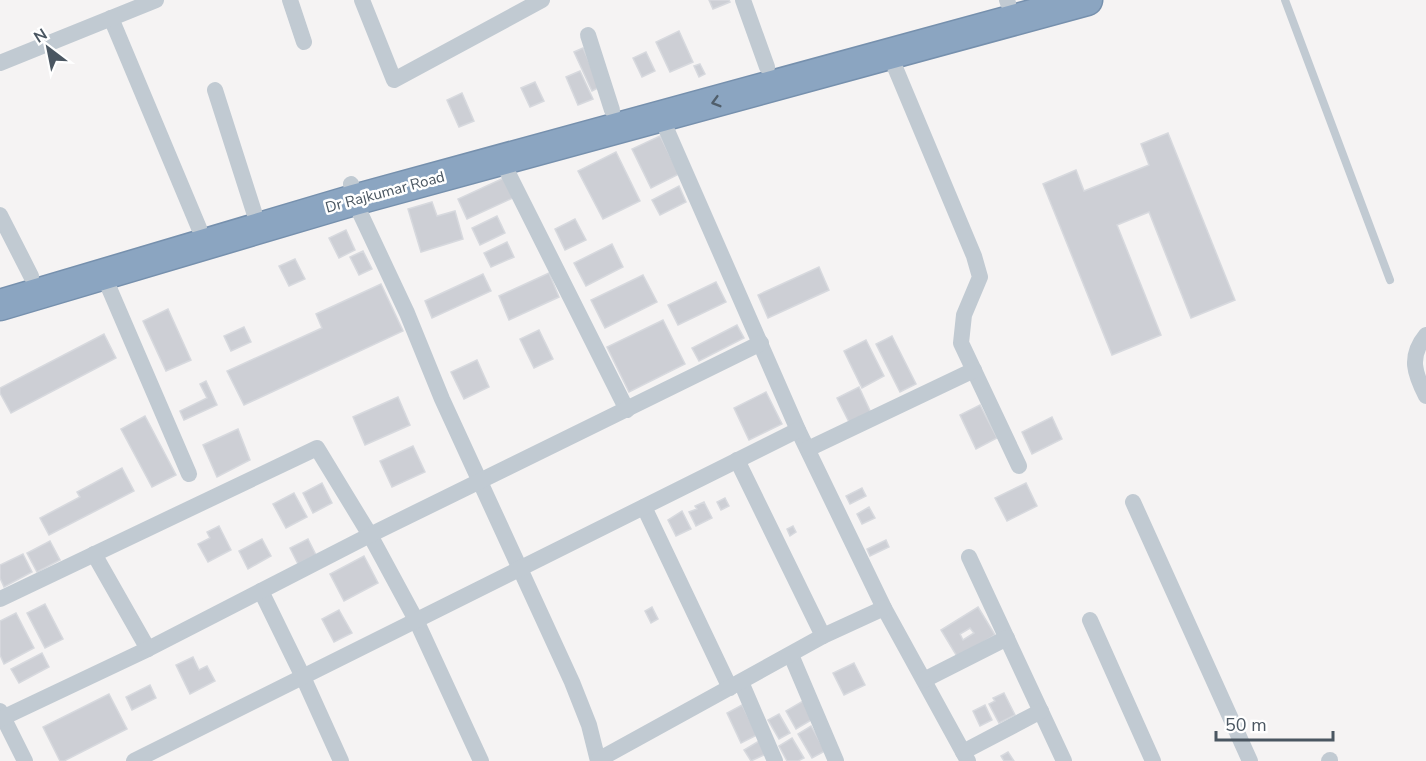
<svg xmlns="http://www.w3.org/2000/svg" width="1426" height="761" font-family="'Nunito Sans',sans-serif">
<style>
.building{fill:#cdcfd5;stroke:#d7d9de;stroke-width:1.5;fill-rule:evenodd}
.lines{fill:none;stroke-linecap:round;stroke-linejoin:round}
.highway-casing{stroke:#7690ad;stroke-width:33}
.lane{stroke:#c1cad2;stroke-width:8}
.street{stroke:#c1cad2;stroke-width:16}
.highway{stroke:#8ba5c1;stroke-width:30}
.oneway{stroke:#505e6b}
.labels{text-anchor:middle;stroke-width:5;stroke-linejoin:round;paint-order:stroke}
.street-label{font-size:15px;fill:#4a5661;stroke:#fff}
</style>
<rect width="100%" height="100%" fill="#f5f3f3"/>
<g class="building">
<polygon points="709,0 729,0 730,2 713,9"/>
<polygon points="679,31 693,62 670,72 656,42"/>
<polygon points="583,48 600,87 592,91 574,52"/>
<polygon points="646,52 655,71 642,77 633,58"/>
<polygon points="700,64 705,74 699,77 694,66"/>
<polygon points="580,71 593,99 578,105 566,77"/>
<polygon points="535,82 544,101 530,107 521,88"/>
<polygon points="462,93 474,121 459,127 447,100"/>
<polygon points="1168,133 1235,300 1191,318 1149,212 1117,225 1161,335 1112,355 1043,184 1076,170 1084,191 1149,165 1141,144"/>
<polygon points="660,136 679,174 651,188 632,149"/>
<polygon points="616,152 640,201 603,219 578,171"/>
<polygon points="506,177 515,197 467,219 458,199"/>
<polygon points="679,186 686,202 660,215 652,200"/>
<polygon points="432,202 437,216 455,211 463,239 421,252 408,209"/>
<polygon points="497,216 505,233 480,245 472,228"/>
<polygon points="575,219 586,240 565,250 555,229"/>
<polygon points="346,230 355,250 339,258 329,238"/>
<polygon points="507,242 514,257 491,267 484,253"/>
<polygon points="612,244 623,267 586,286 574,263"/>
<polygon points="363,251 372,269 359,275 350,257"/>
<polygon points="295,259 305,279 289,286 279,266"/>
<polygon points="819,267 829,290 768,318 758,295"/>
<polygon points="549,273 559,297 509,320 499,296"/>
<polygon points="483,274 491,291 432,318 425,301"/>
<polygon points="643,275 657,302 605,328 591,300"/>
<polygon points="716,282 726,302 678,325 668,305"/>
<polygon points="381,284 403,331 244,405 227,371 322,328 316,314"/>
<polygon points="168,309 191,360 166,371 143,321"/>
<polygon points="663,320 685,364 629,392 607,347"/>
<polygon points="737,325 744,338 699,361 692,348"/>
<polygon points="244,327 251,342 231,351 224,336"/>
<polygon points="539,330 553,359 534,368 520,339"/>
<polygon points="104,334 116,358 11,413 0,393 0,388"/>
<polygon points="892,336 916,384 900,392 876,344"/>
<polygon points="866,340 884,376 862,388 844,351"/>
<polygon points="477,360 489,387 464,399 451,372"/>
<polygon points="206,381 217,405 184,420 180,411 207,398 200,384"/>
<polygon points="859,387 871,413 850,424 837,398"/>
<polygon points="766,392 782,424 749,440 734,408"/>
<polygon points="398,397 410,425 365,445 353,417"/>
<polygon points="980,405 997,438 976,449 960,415"/>
<polygon points="145,416 176,475 152,487 121,429"/>
<polygon points="1052,417 1062,439 1032,454 1022,432"/>
<polygon points="238,429 250,460 217,477 203,445"/>
<polygon points="413,446 425,472 392,487 380,461"/>
<polygon points="122,468 134,491 49,535 40,518 80,497 77,492"/>
<polygon points="322,483 332,503 313,513 303,493"/>
<polygon points="1026,483 1037,506 1007,521 995,498"/>
<polygon points="862,488 866,496 850,504 846,496"/>
<polygon points="294,493 307,517 286,528 273,504"/>
<polygon points="725,498 729,506 721,510 717,502"/>
<polygon points="704,502 712,518 696,526 689,512 697,509 695,506"/>
<polygon points="869,507 875,518 862,524 857,514"/>
<polygon points="682,511 691,529 676,536 668,520"/>
<polygon points="219,526 231,550 208,562 198,544 210,538 207,532"/>
<polygon points="793,526 796,532 790,536 787,529"/>
<polygon points="262,539 271,556 248,569 239,551"/>
<polygon points="308,539 316,555 298,564 290,548"/>
<polygon points="886,540 889,547 870,556 867,549"/>
<polygon points="50,541 60,560 37,572 27,553"/>
<polygon points="23,554 32,572 4,587 0,578 0,565"/>
<polygon points="364,556 378,583 344,601 330,574"/>
<polygon points="45,604 63,639 45,648 27,613"/>
<polygon points="652,607 658,619 651,623 645,611"/>
<path d="M978,607L995,635L958,658L941,630ZM970,628L974,633L963,640L960,634Z"/>
<polygon points="339,610 352,633 334,642 322,619"/>
<polygon points="16,613 34,648 4,664 0,655 0,621"/>
<polygon points="42,653 49,667 19,683 11,669"/>
<polygon points="193,657 199,670 207,666 215,681 190,694 176,665"/>
<polygon points="854,663 865,685 844,695 833,673"/>
<polygon points="150,685 156,698 132,710 126,697"/>
<polygon points="1004,693 1015,715 999,723 989,704 995,701 993,698"/>
<polygon points="109,694 127,729 64,761 60,761 43,727"/>
<polygon points="803,701 813,719 796,729 786,711"/>
<polygon points="742,705 757,735 741,743 727,713"/>
<polygon points="985,705 992,720 980,726 973,711"/>
<polygon points="779,714 790,733 779,739 768,720"/>
<polygon points="811,726 825,751 812,758 798,734"/>
<polygon points="792,738 804,758 798,761 787,761 779,746"/>
<polygon points="759,741 766,754 751,761 744,750"/>
<polygon points="1008,752 1014,761 1004,761 1001,756"/>
</g>
<g class="lines">
<g class="highway-casing">
<polyline id="highway" points="0,305 354,200 1087,0"/>
</g>
<polyline class="lane" points="1285,0 1390,280"/>
<g class="street">
<polyline points="290,0 304,42"/>
<polyline points="362,0 394,80 542,0"/>
<polyline points="743,0 767,67"/>
<polyline points="1007,0 1008,3"/>
<polyline points="111,18 199,228"/>
<polyline points="588,35 612,110"/>
<polyline points="889,53 974,256 980,277 964,315 961,343 1019,466"/>
<polyline points="0,63 156,0"/>
<polyline points="215,90 254,212"/>
<polyline points="661,117 798,430 884,608 968,761"/>
<polyline points="502,161 627,410"/>
<polyline points="351,184 354,200 407,313 442,399 572,682 589,725 598,761"/>
<polyline points="0,215 31,276"/>
<polyline points="103,274 189,474"/>
<path d="M1426,335C1408,357 1415,374 1426,396"/>
<polyline points="808,449 974,370"/>
<polyline points="737,460 823,636"/>
<polyline points="1133,502 1250,761"/>
<polyline points="644,507 730,688"/>
<polyline points="94,554 148,649"/>
<polyline points="969,557 1064,761"/>
<polyline points="261,591 303,677 341,761"/>
<polyline points="0,599 317,448 370,535 416,620 481,761"/>
<polyline points="1090,620 1153,761"/>
<polyline points="791,655 836,761"/>
<polyline points="924,680 1007,638"/>
<polyline points="741,682 775,761"/>
<polyline points="0,711 25,761"/>
<polyline points="0,719 148,649 370,535 761,343"/>
<polyline points="963,752 1041,711"/>
<polyline points="598,760 823,636 884,608"/>
<polyline points="134,761 798,430"/>
<polyline points="1329,761 1330,760"/>
</g>
<use href="#highway" class="highway"/>
</g>
<defs><path id="oneway-chevron" d="M-2-3.5L2.5 0L-2 3.5" fill="none" stroke-width="1.6" stroke-linecap="round" stroke-linejoin="round" transform="scale(1.5)"/></defs>
<use class="oneway" href="#oneway-chevron" transform="translate(716 102) rotate(164)"/>
<g class="labels">
<g class="street-label">
<text transform="translate(385 192) rotate(-15)" y="5">Dr Rajkumar Road</text>
</g>
</g>
<g transform="translate(48 48) rotate(328)" stroke="#ffffff" stroke-width="4.5" paint-order="stroke">
<path d="M0-4.5L10 22L0 15L-10 22Z" fill="#4a5661"/>
<text y="-9" font-size="16" font-weight="bold" text-anchor="middle" fill="#4a5661">N</text>
</g>
<path d="M1216 731v9h117v-9" fill="none" stroke="#4a5661" stroke-width="3"/>
<text x="1225" y="731" font-size="18" fill="#4a5661" stroke="#ffffff" stroke-width="4.5" paint-order="stroke">50 m</text>
</svg>
